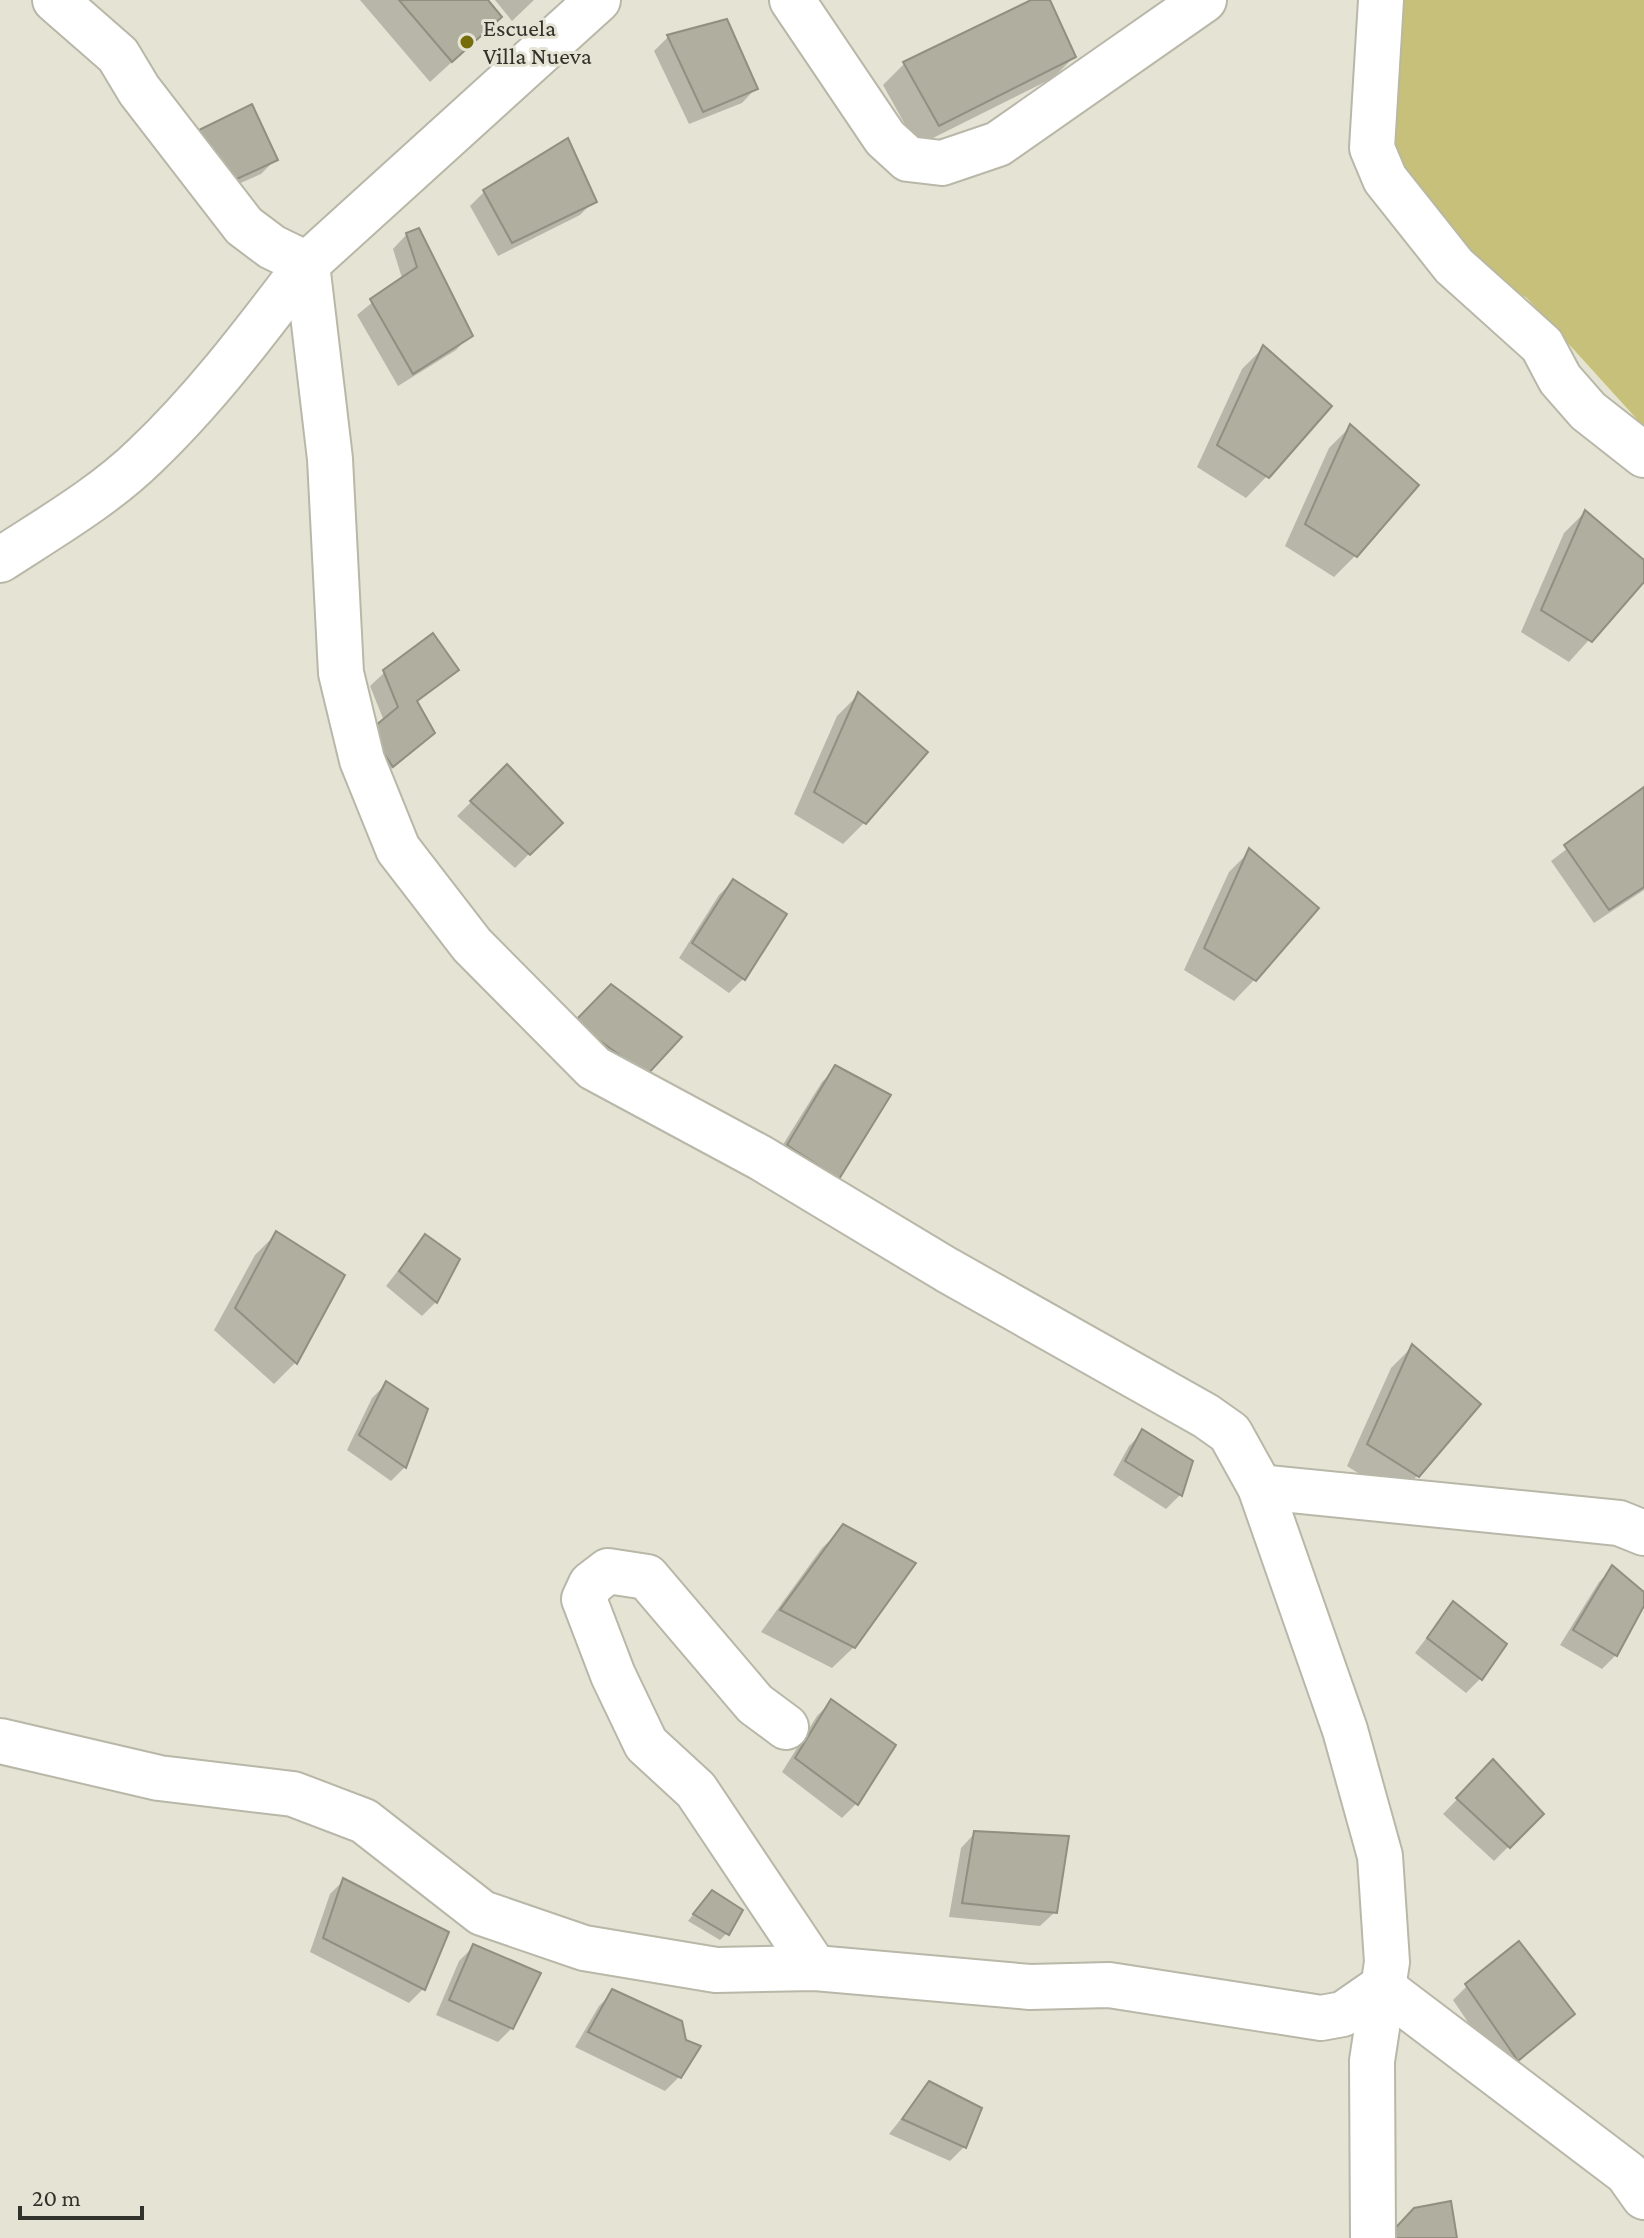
<svg xmlns="http://www.w3.org/2000/svg" width="1644" height="2238" font-family="'Crimson Pro',serif">
<style>
.green{fill:#c6c07b}
.shadow{fill:#0003}
.building{fill:#afae9f;stroke:#908f80;stroke-width:2}
.lines{fill:none;stroke-linecap:round;stroke-linejoin:round}
.minor-casing{stroke:#b8b7a8;stroke-width:48}
.minor{stroke:#fff;stroke-width:44}
.poi-dot{fill:#756d09;stroke:#e5e4d4;stroke-width:3}
.labels{text-anchor:middle;stroke-width:6;stroke-linejoin:round;paint-order:stroke}
.poi-label{font-size:24px;fill:#32322c;stroke:#e5e4d4;text-anchor:start}
</style>
<rect width="100%" height="100%" fill="#e5e4d4"/>
<polygon class="green" points="1405,0 1644,0 1644,427 1527,298 1427,238 1379,182"/>
<g class="shadow">
<polygon points="360,0 486,0 478,38 430,82"/>
<polygon points="495,0 534,0 512,21"/>
<polygon points="1035,0 1048,0 1074,57 1053,78 917,146 883,85 904,64"/>
<polygon points="668,37 756,88 742,103 689,124 654,51"/>
<polygon points="200,132 275,160 261,174 213,195 186,146"/>
<polygon points="567,140 594,201 580,215 498,256 470,206 484,192"/>
<polygon points="407,234 470,335 456,350 398,386 357,315 402,278 393,249"/>
<polygon points="1263,348 1267,476 1246,498 1197,467 1242,369"/>
<polygon points="1350,427 1355,556 1334,577 1285,546 1329,448"/>
<polygon points="1585,512 1644,563 1644,579 1569,662 1521,632 1564,533"/>
<polygon points="456,670 416,703 433,733 378,780 384,721 370,686 385,672"/>
<polygon points="858,695 864,823 843,844 794,814 837,716"/>
<polygon points="507,766 560,823 515,868 457,816"/>
<polygon points="1644,790 1644,890 1594,923 1551,861"/>
<polygon points="1250,851 1255,979 1234,1001 1184,970 1229,872"/>
<polygon points="733,881 743,979 729,993 679,958 719,895"/>
<polygon points="611,987 679,1037 631,1088 562,1037"/>
<polygon points="836,1068 837,1178 823,1192 774,1159 822,1082"/>
<polygon points="276,1234 343,1276 295,1363 274,1384 214,1330 255,1255"/>
<polygon points="425,1236 458,1260 436,1302 422,1316 386,1286"/>
<polygon points="1412,1347 1418,1475 1396,1497 1347,1466 1391,1368"/>
<polygon points="386,1384 425,1409 405,1467 391,1481 347,1450 372,1398"/>
<polygon points="1143,1432 1180,1495 1166,1509 1113,1475 1129,1446"/>
<polygon points="844,1527 854,1647 832,1668 761,1632 822,1548"/>
<polygon points="1613,1568 1644,1595 1644,1601 1616,1655 1602,1669 1560,1645 1599,1582"/>
<polygon points="1453,1603 1480,1679 1466,1693 1415,1653"/>
<polygon points="831,1702 893,1746 856,1804 842,1818 782,1772 817,1716"/>
<polygon points="1493,1762 1541,1814 1494,1861 1443,1814"/>
<polygon points="975,1833 1055,1912 1040,1926 949,1917 961,1848"/>
<polygon points="344,1880 446,1933 423,1989 409,2003 310,1952 330,1894"/>
<polygon points="705,1899 727,1933 720,1940 688,1921"/>
<polygon points="473,1947 512,2028 498,2042 436,2015 459,1961"/>
<polygon points="1467,1986 1573,2013 1503,2074 1453,2000"/>
<polygon points="613,1992 679,2077 665,2091 575,2047 599,2006"/>
<polygon points="930,2083 964,2147 950,2161 889,2134"/>
</g>
<g class="building">
<polygon points="399,0 488,0 502,17 452,62"/>
<polygon points="1031,0 1050,0 1076,57 939,126 903,62"/>
<polygon points="727,19 758,89 703,112 667,35"/>
<polygon points="252,104 278,160 228,183 199,130"/>
<polygon points="568,138 597,202 512,243 483,190"/>
<polygon points="419,228 473,336 413,374 370,299 417,267 406,233"/>
<polygon points="1263,345 1332,406 1269,478 1217,445"/>
<polygon points="1350,424 1419,485 1357,557 1305,524"/>
<polygon points="1585,510 1644,560 1644,582 1592,642 1541,610"/>
<polygon points="433,633 459,670 417,701 435,733 393,767 369,731 398,707 383,670"/>
<polygon points="858,692 928,752 866,824 814,792"/>
<polygon points="507,764 563,823 530,855 470,801"/>
<polygon points="1644,787 1644,887 1609,910 1564,845"/>
<polygon points="1249,848 1319,908 1256,981 1204,948"/>
<polygon points="733,879 787,914 745,980 692,943"/>
<polygon points="611,984 682,1037 647,1075 574,1022"/>
<polygon points="835,1065 891,1095 839,1179 787,1145"/>
<polygon points="276,1231 345,1275 297,1364 235,1308"/>
<polygon points="425,1234 460,1259 437,1303 399,1271"/>
<polygon points="1412,1344 1481,1404 1419,1477 1367,1444"/>
<polygon points="386,1381 428,1409 406,1468 359,1435"/>
<polygon points="1142,1429 1193,1461 1182,1496 1125,1461"/>
<polygon points="843,1524 916,1563 855,1648 780,1610"/>
<polygon points="1612,1565 1644,1592 1644,1606 1617,1656 1573,1630"/>
<polygon points="1453,1601 1507,1644 1482,1680 1427,1638"/>
<polygon points="831,1699 896,1745 858,1805 795,1758"/>
<polygon points="1493,1759 1544,1814 1510,1848 1456,1798"/>
<polygon points="974,1831 1069,1836 1057,1913 962,1903"/>
<polygon points="343,1878 449,1932 425,1990 323,1938"/>
<polygon points="712,1890 743,1910 729,1935 693,1914"/>
<polygon points="1519,1941 1575,2014 1518,2061 1465,1984"/>
<polygon points="473,1944 541,1973 513,2029 449,2000"/>
<polygon points="612,1989 682,2021 686,2040 701,2046 681,2078 588,2032"/>
<polygon points="929,2081 982,2108 966,2148 902,2119"/>
<polygon points="1451,2201 1457,2238 1386,2238 1414,2208"/>
</g>
<g class="lines">
<g class="minor-casing">
<g id="minor">
<polyline points="598,0 307,264 330,459 341,673 362,760 398,849 472,945 594,1068 761,1158 947,1270 1206,1416 1230,1433 1260,1487 1345,1730 1380,1856 1387,1962 1372,2061 1373,2238"/>
<polyline points="792,0 885,138 908,159 942,163 998,144 1204,0"/>
<polyline points="1381,0 1372,148 1385,179 1454,266 1542,345 1560,379 1588,411 1644,455"/>
<path d="M0,560C49,528 103,497 145,456C206,398 256,331 307,264L272,247L244,226L139,90L118,55L55,0"/>
<polyline points="1260,1487 1619,1523 1644,1533"/>
<polyline points="786,1727 755,1704 647,1577 608,1571 591,1584 584,1599 613,1675 646,1744 696,1790 815,1968"/>
<polyline points="0,1741 159,1778 293,1794 364,1821 482,1913 584,1948 716,1970 815,1968 1030,1987 1109,1985 1321,2018 1343,2014 1382,1987 1627,2173 1644,2197"/>
</g>
</g>
<use href="#minor" class="minor"/>
</g>
<circle class="poi-dot" cx="467" cy="42" r="8"/>
<g class="labels">
<g class="poi-label">
<text x="483" y="36">Escuela<tspan x="483" dy="28">Villa Nueva</tspan></text>
</g>
</g>
<path d="M20 2206v12h122v-12" fill="none" stroke="#32322c" stroke-width="4"/>
<text x="32" y="2206" font-size="24" fill="#32322c" stroke="#e5e4d4" stroke-width="6" paint-order="stroke">20 m</text>
</svg>
